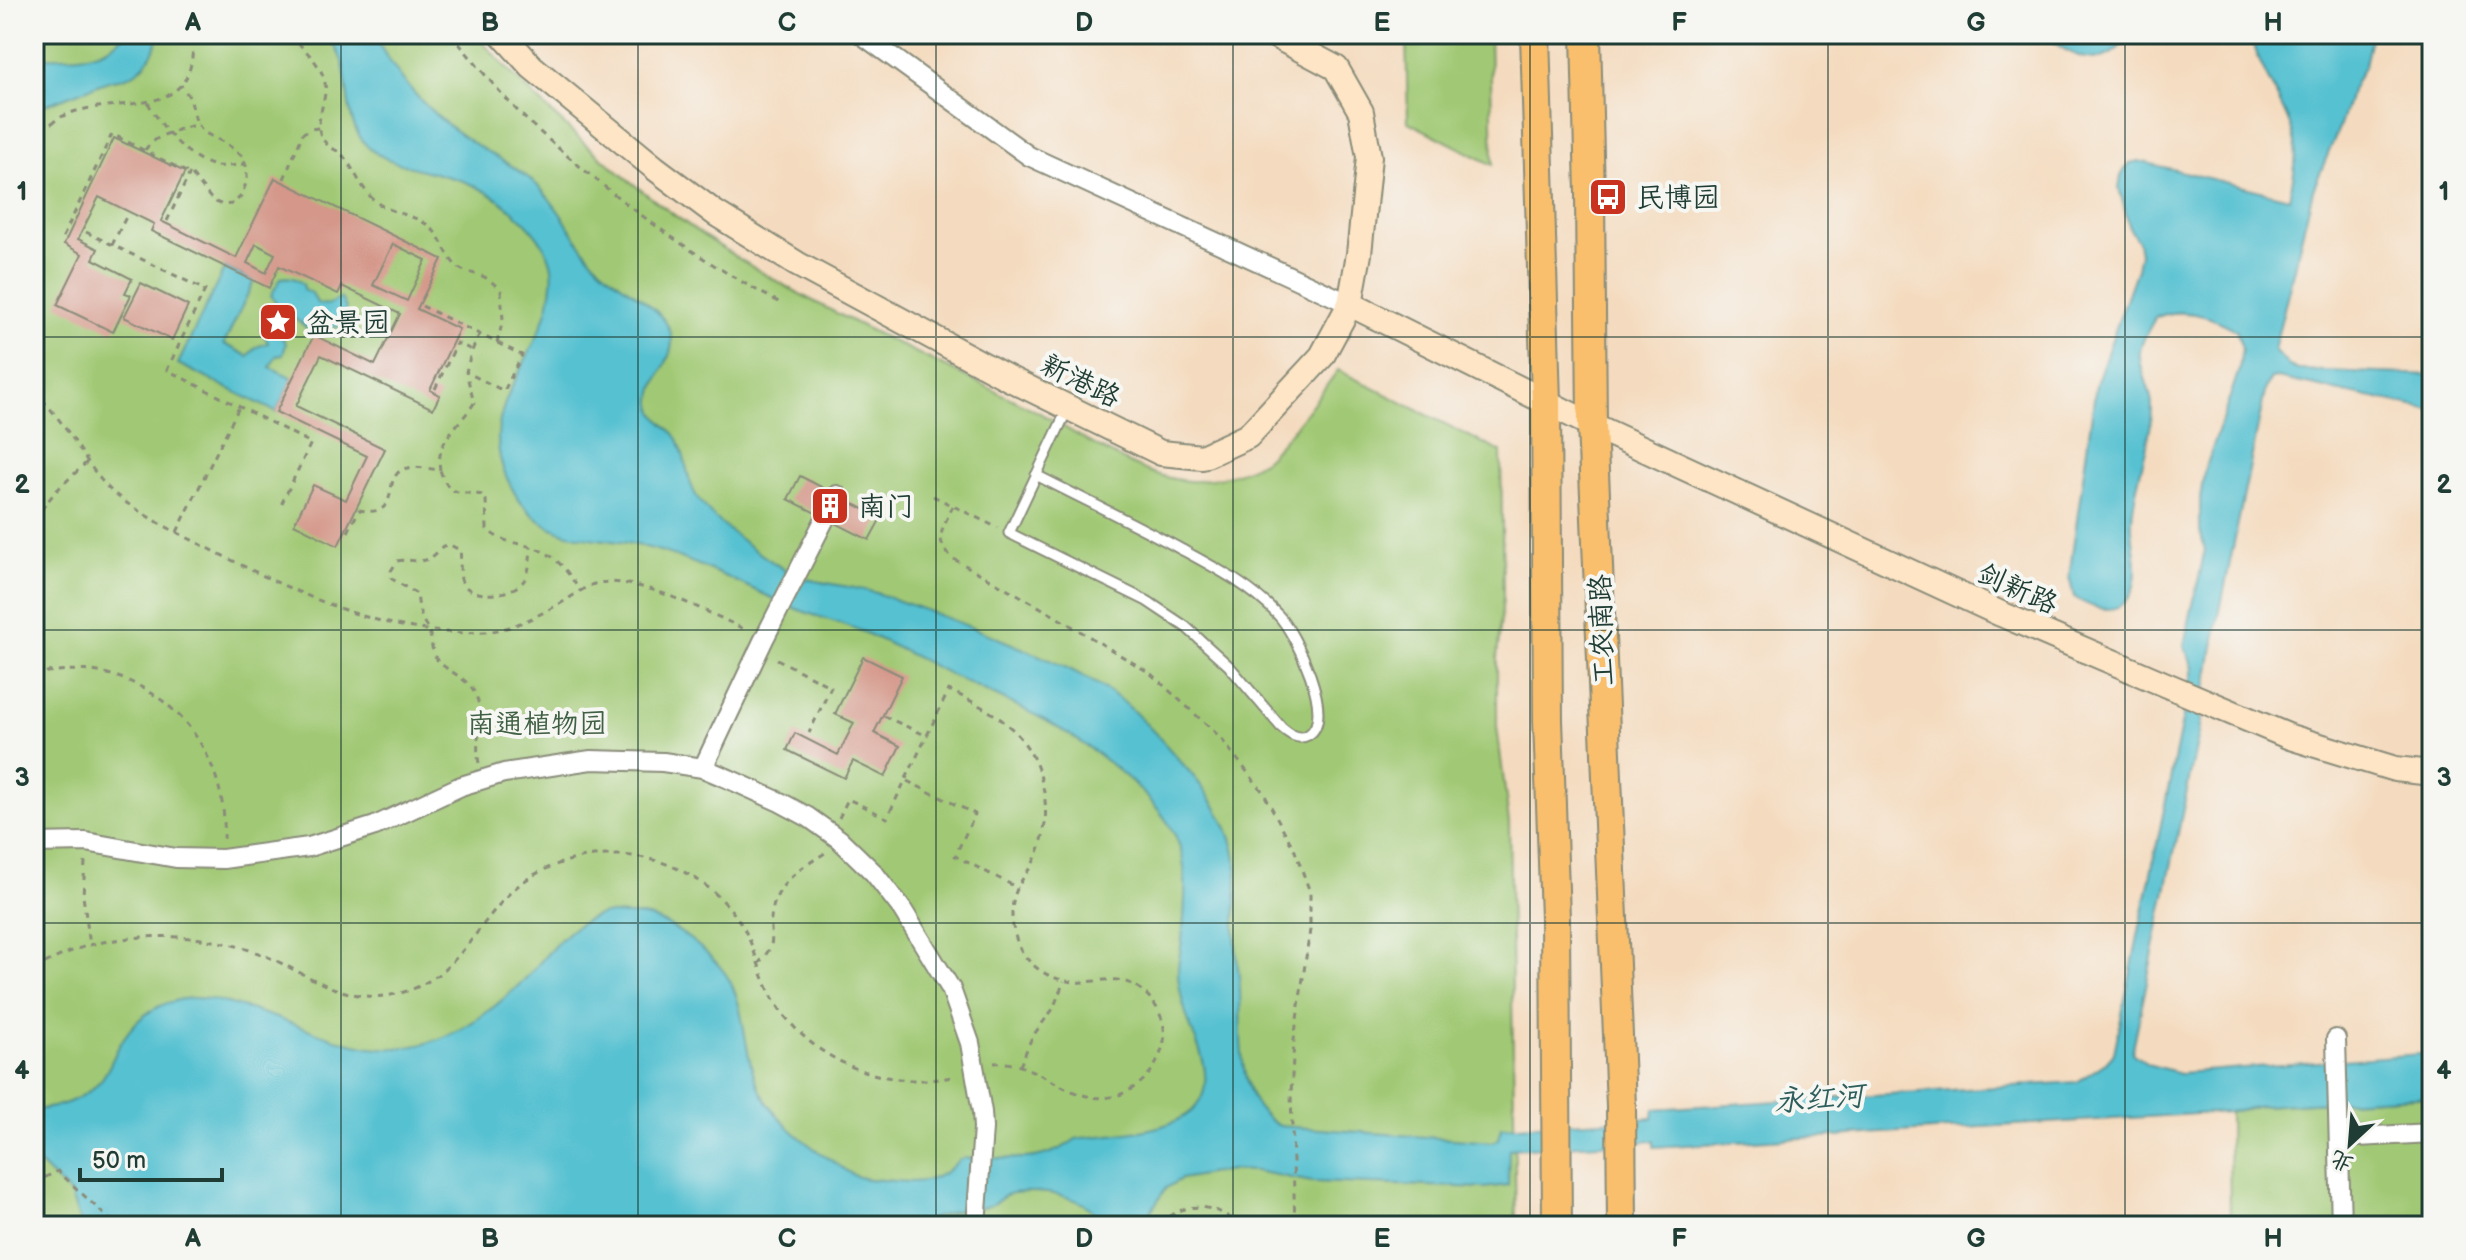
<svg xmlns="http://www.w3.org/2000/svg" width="2466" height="1260" font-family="'Balsamiq Sans','LXGW WenKai TC',sans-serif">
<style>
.green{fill:#a1c975;stroke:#608354;stroke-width:2}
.water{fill:#56c1d1;stroke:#3a7f82;stroke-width:2}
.building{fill:#d49789;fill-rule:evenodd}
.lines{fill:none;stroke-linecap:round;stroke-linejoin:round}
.lane-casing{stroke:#8a8c7a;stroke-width:13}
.street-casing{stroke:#8a8c7a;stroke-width:22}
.secondary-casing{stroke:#8a8c7a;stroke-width:28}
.primary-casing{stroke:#8a8c7a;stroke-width:32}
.path{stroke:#8a8c7a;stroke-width:3;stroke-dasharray:6 6;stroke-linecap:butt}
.lane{stroke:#fff;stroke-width:9}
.street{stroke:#fff;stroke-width:18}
.secondary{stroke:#fde5c5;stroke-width:24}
.primary{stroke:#f9bf6d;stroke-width:28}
.grid{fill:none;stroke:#1f3d34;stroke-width:2;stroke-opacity:0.55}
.labels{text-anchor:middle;stroke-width:8;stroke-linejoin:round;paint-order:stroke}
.poi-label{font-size:28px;fill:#1f3d34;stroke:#f6f6f2;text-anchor:start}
.street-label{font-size:28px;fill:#1f3d34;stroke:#f6f6f2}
.park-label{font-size:28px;fill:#406044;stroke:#f6f6f2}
.water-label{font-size:30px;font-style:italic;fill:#2d5e5b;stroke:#f6f6f2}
.neatline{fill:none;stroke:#1f3d34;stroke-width:3}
.grid-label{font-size:26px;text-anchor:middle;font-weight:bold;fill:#1f3d34}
</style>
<rect width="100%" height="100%" fill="#f6f6f2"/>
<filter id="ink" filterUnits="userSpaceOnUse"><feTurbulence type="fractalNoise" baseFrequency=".0125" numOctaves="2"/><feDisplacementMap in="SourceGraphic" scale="16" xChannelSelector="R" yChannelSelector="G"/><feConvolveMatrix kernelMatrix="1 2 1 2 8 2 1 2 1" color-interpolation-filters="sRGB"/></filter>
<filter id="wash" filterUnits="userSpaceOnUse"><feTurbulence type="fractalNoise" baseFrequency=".006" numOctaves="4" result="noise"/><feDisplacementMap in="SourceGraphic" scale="32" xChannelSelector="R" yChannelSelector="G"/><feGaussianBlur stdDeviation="1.8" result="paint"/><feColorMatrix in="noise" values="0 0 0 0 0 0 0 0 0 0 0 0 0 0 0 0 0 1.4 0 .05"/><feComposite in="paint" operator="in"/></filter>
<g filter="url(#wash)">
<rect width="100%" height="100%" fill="#f4dbbf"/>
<g class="green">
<path d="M34,34H475C564,134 671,223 789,288C870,333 955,370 1038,412C1080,435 1149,484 1197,481C1218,479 1242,473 1261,462C1267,459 1273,451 1278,446C1300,422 1319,396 1338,370L1501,452L1503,598L1497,658V727L1509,822L1516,1226H34Z"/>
<polygon points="1406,34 1490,34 1493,165 1408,122"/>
<polygon points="2432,1096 2432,1226 2230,1226 2229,1112 2261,1106"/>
</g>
<g class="water">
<path d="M125,34H160C152,59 140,78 111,80L34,109V57C66,57 102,61 125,34Z"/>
<path d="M327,34H373C397,77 425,111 466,138C490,155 517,166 538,186C563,210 575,244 600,267C620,287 650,299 666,323C686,352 649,377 652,404C654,419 667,425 675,435C684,446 686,473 692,487C700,509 734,535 752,548C765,557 779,567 792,574C814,584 851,585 876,593C927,610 975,628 1024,649C1057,663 1092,678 1121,700C1143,718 1162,741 1181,762C1204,787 1226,816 1234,849C1240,875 1235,901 1235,927C1235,948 1239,969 1240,990C1242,1033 1234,1104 1280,1126L1493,1142L1499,1139L1501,1127L1653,1118L1654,1109L2077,1082L2104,1064L2114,1053L2193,668L2184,645L2205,550L2200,531V499L2204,473L2239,370L2242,348L2236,330C2212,316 2180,306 2155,318C2150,328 2141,340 2140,352C2138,368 2151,387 2152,405C2152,445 2134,481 2132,520C2131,536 2136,552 2136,569C2135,613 2106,618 2074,597L2069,577L2096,384L2137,269L2140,253L2138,242L2130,229L2119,188L2121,176L2125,169L2130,163L2139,161L2289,198C2294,175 2300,151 2291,128C2280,95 2257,69 2252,34H2372L2365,65L2349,96L2341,123L2313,190L2274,350L2289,366L2298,370L2432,375V410L2277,378L2271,379L2266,387L2214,640L2199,733L2132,1053L2147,1064L2180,1073L2432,1053V1096L2261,1106L2229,1112L1654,1147V1141L1509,1149L1508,1185L1484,1188L1312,1182L1255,1171L1230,1170L1181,1179L1166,1188L1151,1211L1146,1226H1101C1096,1195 1035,1188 1009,1194C1003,1196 999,1201 993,1204C984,1209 968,1209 957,1211C942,1214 930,1219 916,1226H328L297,1219L261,1226H82L70,1194L40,1165L34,1163V1110C57,1108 83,1100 99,1082C107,1074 112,1060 117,1050C132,1020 156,1001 191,998C209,997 228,1003 245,1008C325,1030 381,1075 464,1027C487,1014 506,998 525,979C548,955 568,922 603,914C610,913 619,915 627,915C636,915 648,916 657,920C679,928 714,956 727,976C745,1005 743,1043 754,1075C767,1114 800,1140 834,1162C842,1167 850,1175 859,1177C867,1180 876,1179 883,1180C918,1183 935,1186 960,1159C1002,1154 1037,1169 1076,1139C1136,1130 1235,1135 1197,1043C1188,1022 1180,997 1178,975C1177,963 1181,951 1182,940C1185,907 1190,865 1175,835C1166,817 1151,800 1137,787C1084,736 1030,711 964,681C930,665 896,646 861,631C842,623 821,618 802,611C758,593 717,570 672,555C652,548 633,543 612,541C575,536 551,536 524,506C516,498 511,487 506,476C477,411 534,366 549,303C551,291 554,280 552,268C549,250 538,236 526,223C508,206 491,192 468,183C441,172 390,167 369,148C345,125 350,94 343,65C340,53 334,44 327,34Z"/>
<path d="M2044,34H2129C2106,74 2072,59 2044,34Z"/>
<path d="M225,267L254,281L224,344L248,356L256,347L268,343L261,328L276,304L271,295L281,278C291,276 298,278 304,286L303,290L312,293L317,303C327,307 332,303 340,298C349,307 347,317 339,327L332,326L329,332L326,334L314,329L311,333C300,320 292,315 275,317L269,323L273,333L283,338L286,344L283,355L276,356L270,367L293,378L276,412L178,364Z"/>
</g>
<g id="blocks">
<g class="building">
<path d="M114,138L185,172L161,221L236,258L275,178L442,259L417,309L459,329L430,390L440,395L433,409L321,355L296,406L385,449L338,546L294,524L313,485L346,500L367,456L276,412L314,335L375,365L400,314L342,286L338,294L279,266L269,288L151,231L154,224L99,197L78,239L98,249L93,259L132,279L125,293L131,295L113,332L57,305L82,254L64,244ZM256,244L275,254L266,273L247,263ZM393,244L426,260L407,301L373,285Z"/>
<polygon points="141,283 188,306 172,340 124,317"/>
<polygon points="800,476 881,518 869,540 788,499"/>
<polygon points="863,657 902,676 874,733 900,746 885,777 853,761 844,778 787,750 795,733 838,755 854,723 835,714"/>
</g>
</g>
</g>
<g filter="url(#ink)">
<use href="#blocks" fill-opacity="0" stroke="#8a8c7a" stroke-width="2"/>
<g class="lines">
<g class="lane-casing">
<path id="lane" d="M1036,475C1083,499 1131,522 1177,547C1212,566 1250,585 1278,615C1295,632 1337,719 1308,735C1297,741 1288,733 1281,727L1229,666L1186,627L1147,601L1009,533L1068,408"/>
</g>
<g class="street-casing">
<g id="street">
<polyline points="861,34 1029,156 1350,304"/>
<polyline points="703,768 764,639 837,495"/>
<polyline points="34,843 86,842 176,858 223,859 309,847 375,826 461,786 504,773 591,760 663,762 703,768 729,779 780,802 808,817 839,839 874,873 902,909 951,989 970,1043 982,1112 983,1128 976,1226"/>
<polyline points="2336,1039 2341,1226"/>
<polyline points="2339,1138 2432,1133"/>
</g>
</g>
<g class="secondary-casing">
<g id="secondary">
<polyline points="502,34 532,67 655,168 715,213 797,264 1008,378 1161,453 1202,457 1248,436 1322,356 1350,304 1359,254 1369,157 1361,112 1336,68 1272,34"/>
<polyline points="1350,304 1592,425 2001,614 2164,684 2290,737 2395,769 2432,773"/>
</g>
</g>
<g class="primary-casing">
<g id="primary">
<polyline points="1535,34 1546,402 1548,720 1555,918 1557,1226"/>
<polyline points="1586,34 1590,195 1592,425 1621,1106 1622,1226"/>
</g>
</g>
<g class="path">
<path d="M290,34C302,48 322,64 325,83C328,103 310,125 325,142C330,149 339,150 344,157C356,172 361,189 376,202C392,214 416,214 431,228C443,239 446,258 459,268C466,273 474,273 482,276C490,279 495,285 501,291L503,320L497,343"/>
<path d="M451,34C477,65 503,98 532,125C607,192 689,256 779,302"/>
<path d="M148,103C162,127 184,156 212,165C222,168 235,165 245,164"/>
<path d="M34,141C40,133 52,122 61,117C111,91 201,129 192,34"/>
<path d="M145,150C157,133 179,130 198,124"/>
<polyline points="284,179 303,133 311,129 319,128"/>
<polyline points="167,221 190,173"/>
<polyline points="86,232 205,290 167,370 311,443 280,507"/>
<polyline points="63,237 112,134 192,175 213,201 223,205 233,204 241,196 247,181 247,168 242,156 227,144 203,132 196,121 190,98 181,85"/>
<polyline points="112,245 127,215"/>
<polyline points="422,306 522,355 504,391 466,372"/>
<polyline points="435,389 457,343 472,350"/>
<path d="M34,391C45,402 56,415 65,428C82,450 94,477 116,495C144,517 178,533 210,549C293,592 389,639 484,632C512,630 539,615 563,602C573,596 583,588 594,584C634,573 712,614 748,631"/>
<path d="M440,470C435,439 461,425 474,403L466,372L471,353L479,335"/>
<polyline points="933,496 998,528"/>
<path d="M953,506C944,526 932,540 952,558L1033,603L1150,673L1219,736L1263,792L1295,851L1310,892V930L1294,1040L1291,1094L1295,1226"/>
<polyline points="34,519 55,492 87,462"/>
<polyline points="177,532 239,407"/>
<path d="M348,532L359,510C407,519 377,474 408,468C417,466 430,469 440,470C450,499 458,490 483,495L486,500L487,529C501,544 521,542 540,550C559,558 569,574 580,591"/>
<polyline points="777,659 831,687 809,733"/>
<path d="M34,674C58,670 84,668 108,674C183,694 228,764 224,839"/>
<polyline points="884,716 927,736"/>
<path d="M479,763C474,741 485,717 476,696C469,679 454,675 440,663C432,655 432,646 430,635C429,629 424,624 422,618C419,611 418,602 417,594L392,579L391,571L397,561C409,558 423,565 433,556C437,553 439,549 443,546L450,545L460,550C462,559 458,573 462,582C472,601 515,596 525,579C530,570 530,558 531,547"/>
<polyline points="907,781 975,814 955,856 1018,888"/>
<path d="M839,818L848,799L887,818L949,690C971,701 993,711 1011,728C1045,759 1055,816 1036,857C1031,868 1022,878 1017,889C1009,907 1011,930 1020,948C1032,972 1060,984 1086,982C1098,981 1110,978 1123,981C1147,986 1168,1016 1164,1041C1162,1052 1156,1066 1149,1074C1142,1083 1130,1091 1119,1095C1071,1110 1041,1059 994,1063"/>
<polyline points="85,862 83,896 90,945"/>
<path d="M758,964C781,939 767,939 772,912C777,882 801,868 825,853"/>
<path d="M34,968C52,960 71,950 90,945C145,931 216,934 268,957C313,977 351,1008 404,992C456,976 473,931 508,895C549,852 630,843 682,871C710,885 736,909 749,939C758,960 764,985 777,1005C815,1064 889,1091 956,1076"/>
<polyline points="1020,1066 1032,1037 1053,1009 1064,981"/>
<polyline points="34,1183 58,1171 112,1222 109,1226"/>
<path d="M1162,1226C1180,1198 1220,1204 1239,1226"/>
<polyline points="1250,1226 1270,1218 1293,1217"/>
</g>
<use href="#lane" class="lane"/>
<use href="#street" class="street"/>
<use href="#secondary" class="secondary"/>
<use href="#primary" class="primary"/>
</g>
</g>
<path class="grid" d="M341,34V1226M638,34V1226M936,34V1226M1233,34V1226M1530,34V1226M1828,34V1226M2125,34V1226M34,337H2432M34,630H2432M34,923H2432"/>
<defs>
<g id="bus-square" transform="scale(2)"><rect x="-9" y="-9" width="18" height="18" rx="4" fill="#c8321e" stroke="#f6f6f2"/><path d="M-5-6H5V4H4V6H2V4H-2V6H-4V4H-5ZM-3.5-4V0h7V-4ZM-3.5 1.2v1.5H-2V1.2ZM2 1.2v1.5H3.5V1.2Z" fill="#fff"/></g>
<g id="sight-square" transform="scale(2)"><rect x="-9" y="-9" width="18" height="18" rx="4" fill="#c8321e" stroke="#f6f6f2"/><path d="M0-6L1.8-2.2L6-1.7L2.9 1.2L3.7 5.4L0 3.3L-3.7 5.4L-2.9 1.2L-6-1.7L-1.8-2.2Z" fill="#fff"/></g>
<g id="building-square" transform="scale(2)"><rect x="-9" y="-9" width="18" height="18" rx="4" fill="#c8321e" stroke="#f6f6f2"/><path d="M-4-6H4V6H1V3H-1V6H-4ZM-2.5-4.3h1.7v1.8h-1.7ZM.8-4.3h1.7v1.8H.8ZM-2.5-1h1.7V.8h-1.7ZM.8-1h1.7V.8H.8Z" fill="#fff"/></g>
</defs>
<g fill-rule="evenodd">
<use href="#bus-square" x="1608" y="197"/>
<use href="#sight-square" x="278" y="322"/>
<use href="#building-square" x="830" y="506"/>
</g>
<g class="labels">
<g class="poi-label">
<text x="1636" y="207">民博园</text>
<text x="306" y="332">盆景园</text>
<text x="858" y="516">南门</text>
</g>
<g class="street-label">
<text transform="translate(1081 380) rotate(26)" y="10">新港路</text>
<text transform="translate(2018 588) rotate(24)" y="10">剑新路</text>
<text transform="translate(1601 630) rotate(-92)" y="10">工农南路</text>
</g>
<g class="park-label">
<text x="537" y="733">南通植物园</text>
</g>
<g class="water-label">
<text transform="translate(1819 1098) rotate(-4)" y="10">永红河</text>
</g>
</g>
<rect width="2466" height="1260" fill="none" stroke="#f6f6f2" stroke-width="88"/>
<g transform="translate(2350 1144) rotate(206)" stroke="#f6f6f2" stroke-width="6" paint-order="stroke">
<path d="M0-6L14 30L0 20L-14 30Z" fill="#1f3d34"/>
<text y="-12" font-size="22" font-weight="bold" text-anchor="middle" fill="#1f3d34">北</text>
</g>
<path d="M80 1168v12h142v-12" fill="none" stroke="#1f3d34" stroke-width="4"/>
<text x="92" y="1168" font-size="24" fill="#1f3d34" stroke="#f6f6f2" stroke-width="6" paint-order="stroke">50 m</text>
<rect x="44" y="44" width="2378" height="1172" class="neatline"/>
<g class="grid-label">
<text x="193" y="31">A</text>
<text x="490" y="31">B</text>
<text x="787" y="31">C</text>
<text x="1084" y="31">D</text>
<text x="1382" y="31">E</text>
<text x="1679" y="31">F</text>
<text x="1976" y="31">G</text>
<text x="2273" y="31">H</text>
<text x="22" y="200">1</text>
<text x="2444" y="200">1</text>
<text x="22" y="493">2</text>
<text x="2444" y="493">2</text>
<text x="22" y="786">3</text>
<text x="2444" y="786">3</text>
<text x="22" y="1079">4</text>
<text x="2444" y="1079">4</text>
<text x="193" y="1247">A</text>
<text x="490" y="1247">B</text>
<text x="787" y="1247">C</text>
<text x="1084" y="1247">D</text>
<text x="1382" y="1247">E</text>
<text x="1679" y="1247">F</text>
<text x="1976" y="1247">G</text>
<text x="2273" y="1247">H</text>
</g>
</svg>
